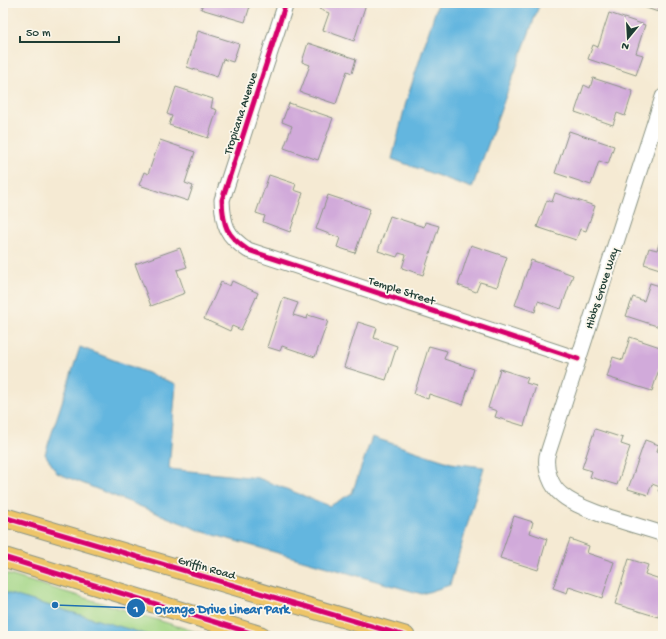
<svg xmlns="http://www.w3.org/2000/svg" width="666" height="639" font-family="'Gochi Hand',sans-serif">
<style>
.green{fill:#a3d685;stroke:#618a5c}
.water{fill:#64b6df;stroke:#427a8a}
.building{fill:#d1aada}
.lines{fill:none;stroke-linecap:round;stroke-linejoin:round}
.minor-casing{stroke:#8a9484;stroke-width:17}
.major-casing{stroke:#8a9484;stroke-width:21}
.minor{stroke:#fff;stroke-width:15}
.major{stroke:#eec569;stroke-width:19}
.cycleway-casing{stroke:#fbf7ec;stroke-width:8}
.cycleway{stroke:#d6006c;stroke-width:5}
.labels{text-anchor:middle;stroke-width:3.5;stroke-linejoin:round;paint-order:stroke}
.street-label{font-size:12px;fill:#1f3d34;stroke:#fbf7ec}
.leader{fill:none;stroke:#1f6fb2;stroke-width:1.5}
.callout-dot{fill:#1f6fb2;stroke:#fbf7ec;stroke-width:1.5}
.mark-label{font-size:12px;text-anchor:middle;font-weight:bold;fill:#fff}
.callout-label{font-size:13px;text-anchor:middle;font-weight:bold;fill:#1f6fb2;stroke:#fbf7ec;stroke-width:3.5;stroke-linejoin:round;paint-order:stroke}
</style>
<rect width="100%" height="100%" fill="#fbf7ec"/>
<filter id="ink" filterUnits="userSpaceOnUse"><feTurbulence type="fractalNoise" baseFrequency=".025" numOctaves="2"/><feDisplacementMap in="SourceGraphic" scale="8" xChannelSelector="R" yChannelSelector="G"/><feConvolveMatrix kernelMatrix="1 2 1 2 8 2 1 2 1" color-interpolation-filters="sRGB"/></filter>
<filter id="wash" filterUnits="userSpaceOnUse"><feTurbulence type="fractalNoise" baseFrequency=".012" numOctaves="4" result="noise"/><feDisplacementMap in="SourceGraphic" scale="16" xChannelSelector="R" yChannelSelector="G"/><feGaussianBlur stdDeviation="0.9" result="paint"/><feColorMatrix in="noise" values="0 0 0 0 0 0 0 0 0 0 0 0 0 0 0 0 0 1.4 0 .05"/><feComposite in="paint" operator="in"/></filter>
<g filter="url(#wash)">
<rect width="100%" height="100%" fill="#f5ead3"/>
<polygon class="green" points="3,573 210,636 3,636"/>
<g class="water">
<polygon points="438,3 540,3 472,188 392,159 406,102"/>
<polygon points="80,347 176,384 169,469 258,478 330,506 352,493 372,437 451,463 484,467 450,585 422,594 204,532 57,473 45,454"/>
<polygon points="3,592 152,636 3,636"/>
</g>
<g id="blocks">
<g class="building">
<polygon points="203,3 251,3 245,22 201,9"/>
<polygon points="321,3 366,4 354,41 323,30 329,13 319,9"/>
<polygon points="632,3 661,3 658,12"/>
<polygon points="609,13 645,25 636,53 643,55 636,75 588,59 593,45 598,47"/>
<polygon points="198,31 239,44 233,62 223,59 217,77 187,67"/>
<polygon points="308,43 356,59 352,73 347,71 336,104 300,92 310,65 302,62"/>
<polygon points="593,78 633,91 625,116 617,113 613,125 575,112 584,85 590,88"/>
<polygon points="176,87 213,99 211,108 217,110 208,138 169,125 172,116 167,114"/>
<polygon points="289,103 333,118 318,160 284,148 292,126 282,122"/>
<polygon points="569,131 614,146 608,164 599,161 591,185 555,173"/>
<polygon points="160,140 195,152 185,183 193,186 188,201 139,185 144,172 148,174"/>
<polygon points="269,175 296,184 294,190 303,193 290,232 263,222 265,216 256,213"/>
<polygon points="555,193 595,206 586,231 580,229 576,240 537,227 547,200 552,202"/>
<polygon points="328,195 370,209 355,253 337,247 340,238 316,229"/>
<polygon points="390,216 424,227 425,222 439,226 423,275 402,268 406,255 399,253 397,257 378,251"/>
<polygon points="663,232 663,270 644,264 649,248 657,250"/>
<polygon points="471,245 507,257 497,287 480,282 476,292 458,285"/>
<polygon points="180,248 187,267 177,270 185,293 151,306 135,264"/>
<polygon points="531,260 573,275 561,309 538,301 535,312 515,305"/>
<polygon points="232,281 258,293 241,330 232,326 230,331 204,319 221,282 230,286"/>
<polygon points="650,283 663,287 663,328 626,316 633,297 644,301"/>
<polygon points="283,298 298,303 293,315 307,319 308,315 328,321 315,357 282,346 280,351 267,347"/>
<polygon points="358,322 377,328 374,338 397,346 386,380 344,367"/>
<polygon points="630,337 663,348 663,357 652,391 607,377 613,357 623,360"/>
<polygon points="429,346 447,351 444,359 474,369 463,405 429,394 428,399 414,394"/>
<polygon points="500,369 528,378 526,383 536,386 524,426 495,417 497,411 488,408"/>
<polygon points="595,429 623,438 621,444 630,447 617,485 590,477 592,471 582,468"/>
<polygon points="645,440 659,445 657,451 663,453 663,493 658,491 660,487 652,484 648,495 628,489"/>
<polygon points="514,516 533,522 530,533 547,539 538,570 500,558"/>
<polygon points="570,539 589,546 587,553 614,562 602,598 569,587 567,593 553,588"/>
<polygon points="629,559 648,565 645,574 663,580 663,599 658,617 615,604"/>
</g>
</g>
</g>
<g filter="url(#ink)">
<use href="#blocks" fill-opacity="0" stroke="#8a9484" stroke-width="1"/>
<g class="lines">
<g class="minor-casing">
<g id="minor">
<path d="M286,3L222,200C223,225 226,236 248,250L578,359"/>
<path d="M663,97L547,456C545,469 551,487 562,495C582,512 637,525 663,534"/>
</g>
</g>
<g class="major-casing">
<g id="major">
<polyline points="3,517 405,636"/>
<polyline points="3,557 261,636"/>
</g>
</g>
<use href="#minor" class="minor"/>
<use href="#major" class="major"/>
<g class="cycleway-casing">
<g id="cycleway">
<path d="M286,3L222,200C223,225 226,236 248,250L578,359"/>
<polyline points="3,517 405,636"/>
<polyline points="3,557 261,636"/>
</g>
</g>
<use href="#cycleway" class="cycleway"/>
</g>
</g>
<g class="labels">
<g class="street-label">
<text transform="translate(240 113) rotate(-72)" y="4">Tropicana Avenue</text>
<text transform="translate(601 288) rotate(-72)" y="4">Hibbs Grove Way</text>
<text transform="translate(402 290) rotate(18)" y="4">Temple Street</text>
<text transform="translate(207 567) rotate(16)" y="4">Griffin Road</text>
</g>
</g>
<path class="leader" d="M55 605L136 608"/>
<g class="callout-dot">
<circle cx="55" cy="605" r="4"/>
<circle cx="136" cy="608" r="10"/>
</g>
<g class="mark-label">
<text x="136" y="612">1</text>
</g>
<g class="callout-label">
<text x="222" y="613">Orange Drive Linear Park</text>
</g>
<rect width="666" height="639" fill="none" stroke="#fbf7ec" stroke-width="16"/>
<g transform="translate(628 38) rotate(198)" stroke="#fbf7ec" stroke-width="3" paint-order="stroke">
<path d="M0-3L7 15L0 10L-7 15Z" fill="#1f3d34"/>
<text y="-6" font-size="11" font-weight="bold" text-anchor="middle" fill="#1f3d34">N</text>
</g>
<path d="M20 36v6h99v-6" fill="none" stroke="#1f3d34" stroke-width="2"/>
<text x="26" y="36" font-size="12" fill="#1f3d34" stroke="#fbf7ec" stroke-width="3" paint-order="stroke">50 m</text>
</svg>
